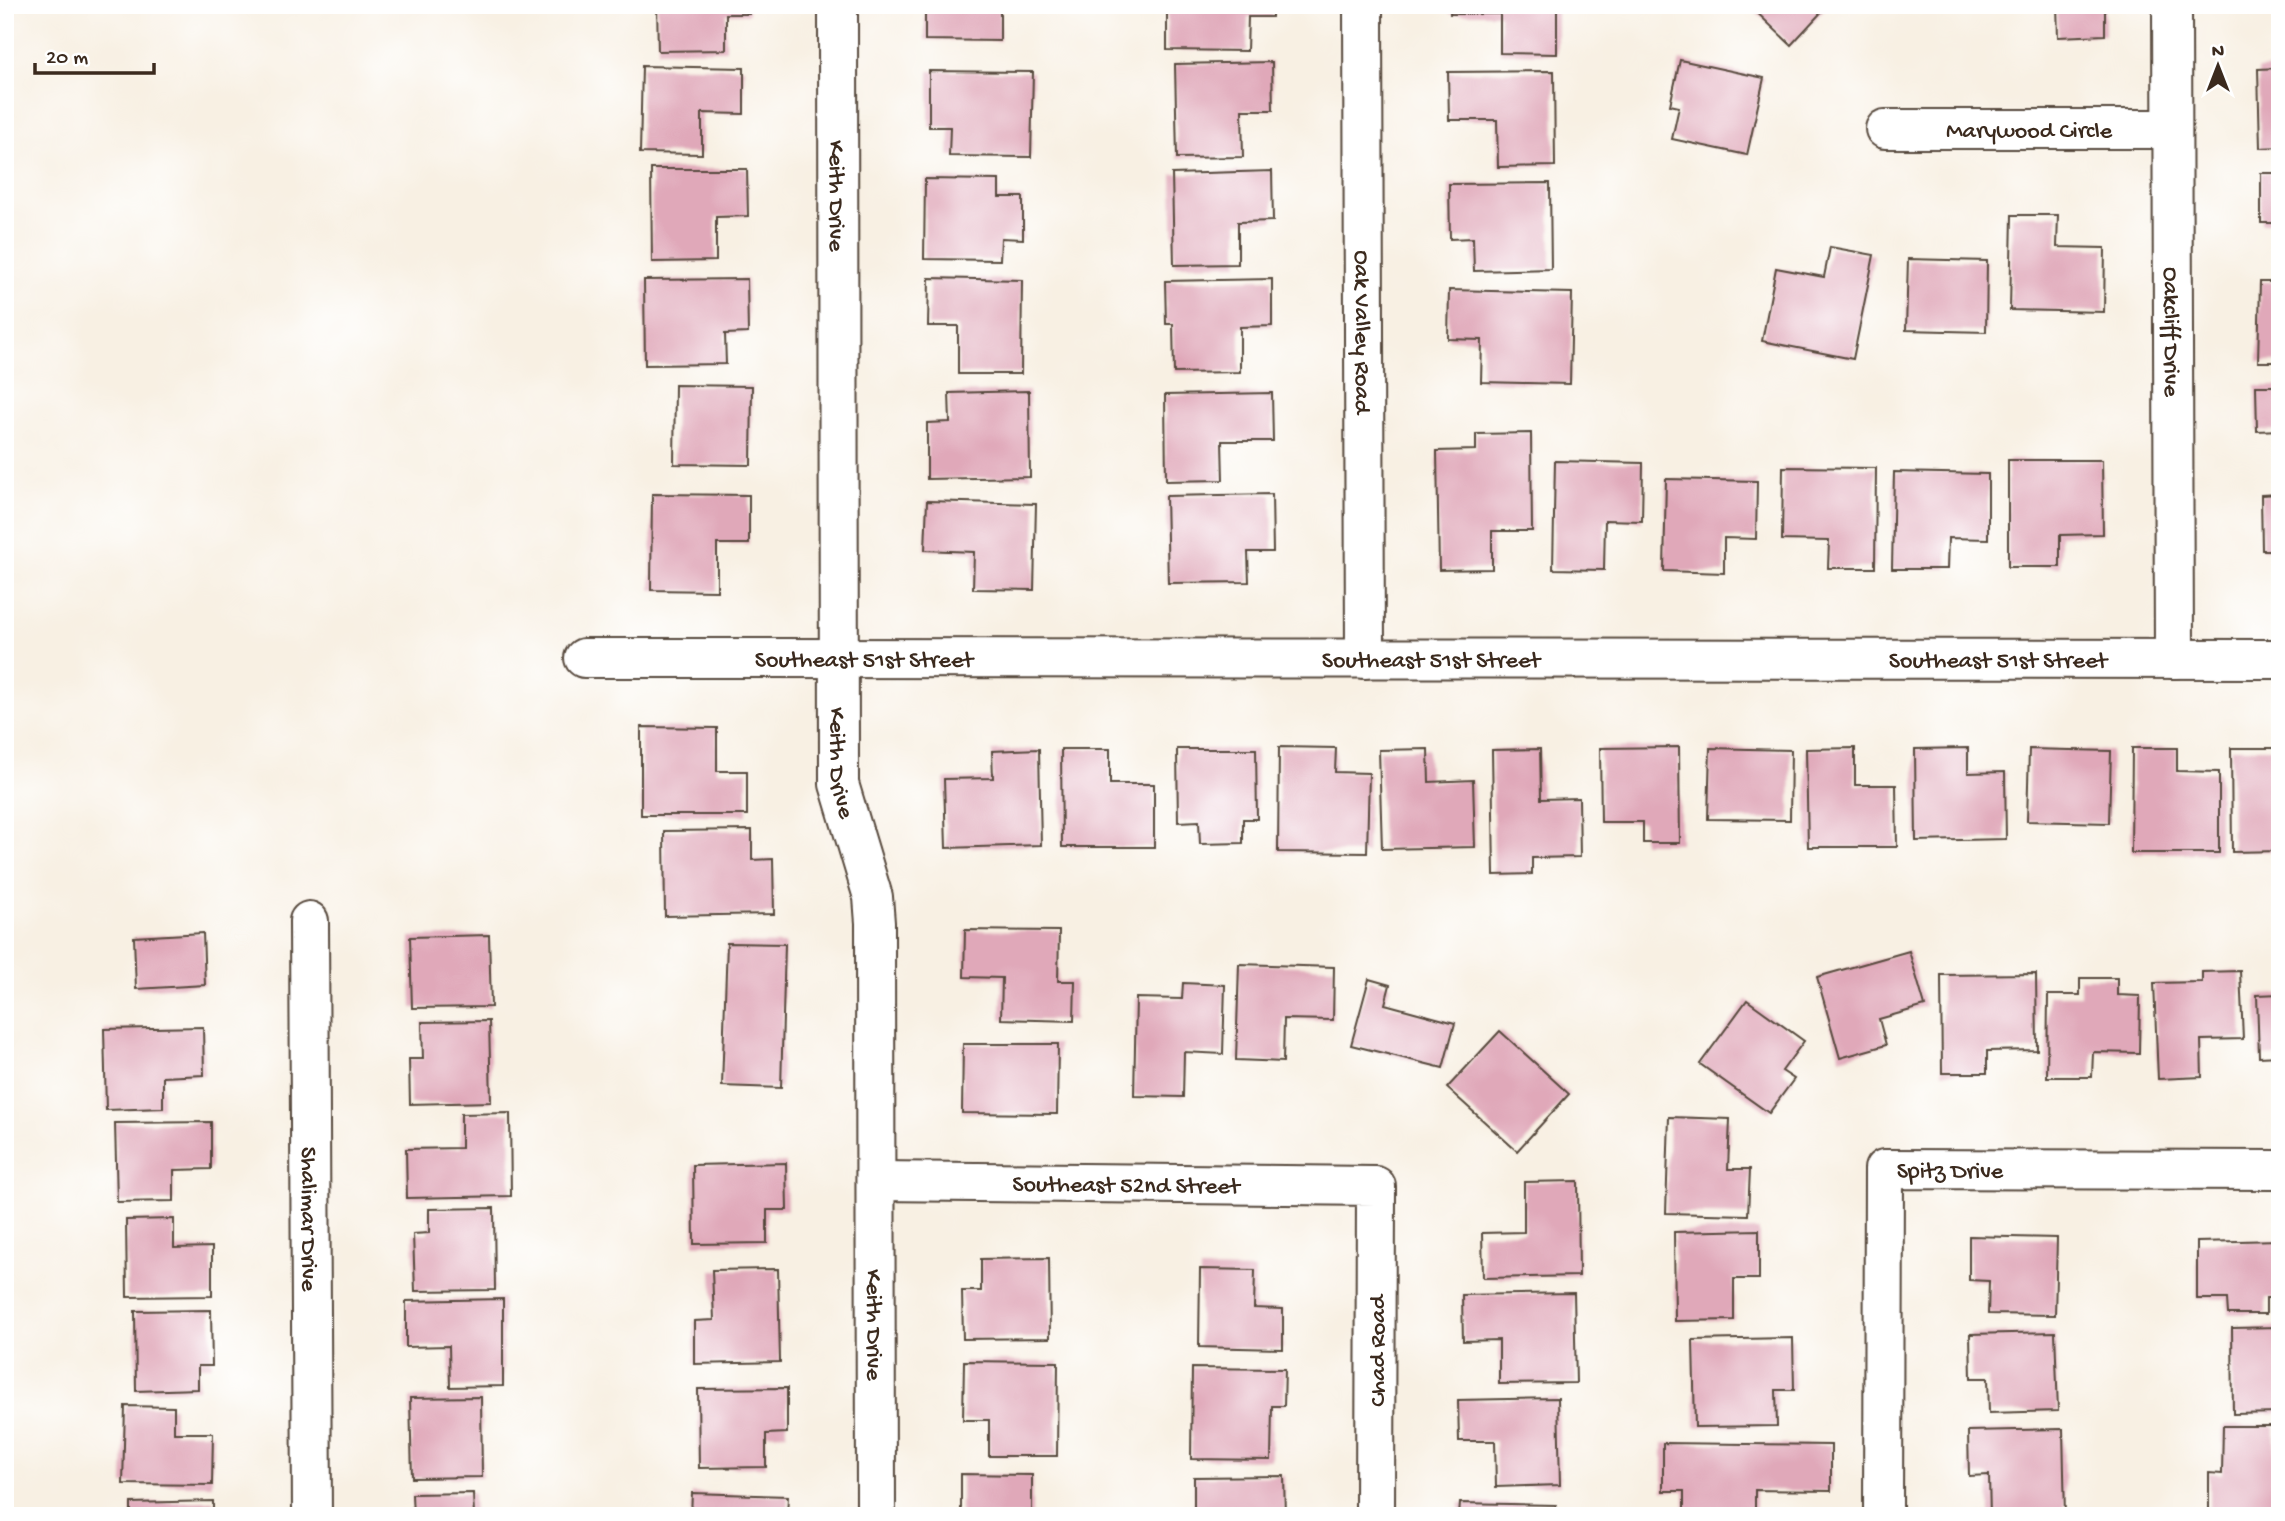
<svg xmlns="http://www.w3.org/2000/svg" width="2285" height="1521" font-family="'Gochi Hand',sans-serif">
<style>
.building{fill:#e0a8b9}
.lines{fill:none;stroke-linecap:round;stroke-linejoin:round}
.minor-casing{stroke:#57483c;stroke-width:42}
.minor{stroke:#fff;stroke-width:38}
.labels{text-anchor:middle;stroke-width:7;stroke-linejoin:round;paint-order:stroke}
.street-label{font-size:24px;fill:#3b2a1e;stroke:#fff}
</style>
<rect width="100%" height="100%" fill="#fff"/>
<filter id="ink" filterUnits="userSpaceOnUse"><feTurbulence type="fractalNoise" baseFrequency=".0143" numOctaves="2"/><feDisplacementMap in="SourceGraphic" scale="14" xChannelSelector="R" yChannelSelector="G"/><feConvolveMatrix kernelMatrix="1 2 1 2 8 2 1 2 1" color-interpolation-filters="sRGB"/></filter>
<filter id="wash" filterUnits="userSpaceOnUse"><feTurbulence type="fractalNoise" baseFrequency=".00686" numOctaves="4" result="noise"/><feDisplacementMap in="SourceGraphic" scale="28" xChannelSelector="R" yChannelSelector="G"/><feGaussianBlur stdDeviation="1.57" result="paint"/><feColorMatrix in="noise" values="0 0 0 0 0 0 0 0 0 0 0 0 0 0 0 0 0 1.4 0 .05"/><feComposite in="paint" operator="in"/></filter>
<g filter="url(#wash)">
<rect width="100%" height="100%" fill="#f8f0e3"/>
<g id="blocks">
<g class="building">
<polygon points="657,5 749,5 749,14 726,14 726,50 658,51"/>
<polygon points="925,5 1000,5 1000,41 925,40"/>
<polygon points="1167,5 1272,5 1272,17 1248,17 1247,51 1167,50"/>
<polygon points="1450,5 1557,5 1557,54 1500,53 1500,14 1450,14"/>
<polygon points="1749,5 1828,5 1791,45"/>
<polygon points="2057,5 2105,5 2105,35 2058,37"/>
<polygon points="1680,60 1764,78 1747,155 1672,139 1679,107 1670,105"/>
<polygon points="1272,62 1273,110 1242,110 1243,157 1177,158 1175,64"/>
<polygon points="642,66 744,68 744,114 702,113 702,154 640,153"/>
<polygon points="2280,68 2280,147 2260,148 2258,69"/>
<polygon points="929,71 1033,72 1031,157 949,156 950,127 929,127"/>
<polygon points="1554,71 1555,166 1498,167 1497,120 1449,120 1448,72"/>
<polygon points="651,169 747,169 748,216 716,217 716,261 652,262"/>
<polygon points="1272,171 1273,221 1238,222 1238,264 1174,265 1172,174"/>
<rect x="2261" y="173" width="19" height="50"/>
<polygon points="925,179 999,180 999,197 1023,197 1023,239 1001,238 1000,260 924,259"/>
<polygon points="1550,183 1551,269 1474,271 1473,238 1450,239 1449,184"/>
<polygon points="2012,215 2058,215 2057,247 2105,248 2104,312 2010,310"/>
<polygon points="1830,247 1874,255 1853,359 1762,341 1776,268 1824,277"/>
<polygon points="1908,259 1987,261 1986,332 1906,330"/>
<polygon points="929,278 1022,280 1021,374 958,374 958,326 928,326"/>
<polygon points="747,279 748,333 725,334 726,364 645,365 644,280"/>
<polygon points="1272,279 1272,326 1240,327 1240,372 1174,373 1173,324 1166,324 1165,281"/>
<polygon points="2260,282 2280,282 2280,362 2258,362"/>
<polygon points="1449,290 1572,293 1570,384 1481,382 1482,340 1448,339"/>
<polygon points="675,385 752,386 751,465 674,464"/>
<polygon points="2256,386 2280,386 2280,430 2257,431"/>
<polygon points="1029,391 1030,477 927,479 927,423 950,422 949,393"/>
<polygon points="1272,393 1273,441 1222,441 1223,480 1166,481 1165,395"/>
<polygon points="1531,433 1532,531 1492,531 1492,569 1439,570 1437,451 1476,450 1476,434"/>
<polygon points="2008,460 2102,460 2103,534 2060,535 2060,567 2008,567"/>
<polygon points="1555,461 1643,463 1642,521 1605,520 1604,570 1553,569"/>
<polygon points="1783,467 1876,468 1875,568 1828,568 1829,541 1782,540"/>
<polygon points="1894,472 1988,474 1988,539 1948,538 1947,569 1892,569"/>
<polygon points="1666,479 1757,481 1756,539 1724,538 1724,573 1664,571"/>
<polygon points="652,494 749,495 749,544 717,544 717,591 651,590"/>
<polygon points="1272,494 1273,552 1248,552 1249,582 1168,583 1166,496"/>
<polygon points="2280,494 2280,550 2262,550 2261,495"/>
<polygon points="927,501 1036,504 1034,590 973,589 974,552 925,550"/>
<polygon points="641,727 717,728 717,771 747,771 747,815 641,815"/>
<polygon points="1279,747 1336,748 1335,772 1369,773 1367,853 1278,852"/>
<polygon points="1679,747 1680,843 1643,843 1643,822 1601,822 1600,748"/>
<polygon points="1710,748 1791,750 1790,820 1708,819"/>
<polygon points="1855,748 1855,785 1896,785 1897,847 1808,847 1806,749"/>
<polygon points="1968,748 1968,773 2005,772 2006,839 1916,841 1915,749"/>
<polygon points="2132,748 2177,748 2177,771 2219,772 2219,853 2131,853"/>
<polygon points="2231,748 2280,748 2280,851 2232,852"/>
<polygon points="1039,749 1041,845 946,848 944,779 993,778 992,751"/>
<polygon points="1061,749 1110,749 1110,784 1154,784 1154,847 1062,847"/>
<polygon points="1177,749 1256,749 1257,819 1243,819 1243,843 1200,844 1199,821 1178,822"/>
<polygon points="1428,749 1429,782 1473,780 1475,847 1382,849 1379,750"/>
<polygon points="1540,749 1541,799 1579,798 1580,857 1532,858 1532,874 1494,875 1492,750"/>
<polygon points="2029,749 2111,751 2109,823 2027,821"/>
<polygon points="752,830 752,860 773,859 774,914 665,916 664,831"/>
<polygon points="965,930 1059,931 1058,981 1075,981 1074,1021 1001,1019 1002,978 964,977"/>
<polygon points="203,933 205,985 136,989 134,937"/>
<polygon points="489,935 491,1007 412,1008 410,937"/>
<polygon points="727,943 785,944 781,1088 722,1086"/>
<polygon points="1909,951 1925,1006 1879,1019 1886,1045 1840,1058 1817,977"/>
<polygon points="1239,964 1334,967 1333,1020 1284,1019 1283,1062 1236,1060"/>
<polygon points="2240,971 2243,1039 2201,1040 2202,1077 2158,1079 2154,983 2202,982 2202,972"/>
<polygon points="2036,974 2037,1050 1987,1051 1987,1073 1942,1073 1941,975"/>
<polygon points="2080,978 2117,978 2117,995 2140,996 2139,1053 2093,1052 2092,1077 2047,1077 2048,995 2080,995"/>
<polygon points="1369,979 1390,985 1385,1004 1455,1023 1443,1068 1351,1045"/>
<polygon points="1183,983 1225,985 1223,1054 1184,1052 1183,1097 1134,1096 1136,998 1182,999"/>
<polygon points="2280,994 2280,1056 2259,1057 2257,995"/>
<polygon points="1747,1000 1804,1041 1782,1071 1794,1079 1769,1113 1700,1064"/>
<polygon points="489,1021 491,1102 410,1104 409,1059 423,1059 422,1022"/>
<polygon points="203,1027 204,1075 163,1077 163,1108 106,1110 104,1029"/>
<polygon points="1500,1031 1569,1094 1517,1151 1447,1088"/>
<polygon points="963,1044 1058,1044 1057,1114 962,1113"/>
<polygon points="510,1113 511,1196 407,1198 406,1149 461,1148 461,1114"/>
<polygon points="1669,1117 1730,1119 1728,1169 1750,1169 1748,1215 1666,1213"/>
<polygon points="211,1122 211,1169 174,1170 174,1201 117,1202 115,1123"/>
<polygon points="786,1163 787,1210 767,1210 767,1243 694,1244 693,1165"/>
<polygon points="1578,1181 1579,1276 1483,1278 1482,1233 1524,1232 1524,1182"/>
<polygon points="494,1208 495,1290 415,1291 413,1234 429,1233 429,1209"/>
<polygon points="174,1219 174,1248 212,1247 212,1296 127,1297 126,1220"/>
<polygon points="1759,1230 1759,1279 1734,1279 1734,1320 1675,1321 1674,1232"/>
<polygon points="1969,1236 2057,1238 2055,1315 1988,1314 1989,1281 1969,1280"/>
<polygon points="2280,1240 2280,1298 2266,1298 2266,1314 2228,1314 2227,1299 2197,1299 2197,1242"/>
<polygon points="1049,1258 1050,1338 963,1339 962,1291 981,1291 981,1259"/>
<polygon points="778,1269 780,1362 694,1364 694,1321 714,1320 712,1270"/>
<polygon points="1200,1269 1255,1270 1254,1308 1283,1309 1283,1349 1199,1347"/>
<polygon points="1574,1293 1576,1383 1499,1384 1499,1340 1463,1341 1462,1295"/>
<polygon points="503,1299 503,1386 450,1387 449,1346 406,1347 406,1301"/>
<polygon points="211,1310 212,1366 198,1366 198,1389 136,1391 135,1311"/>
<polygon points="2280,1327 2280,1413 2233,1414 2232,1328"/>
<polygon points="2055,1332 2058,1411 1989,1413 1988,1378 1971,1378 1970,1334"/>
<polygon points="1793,1338 1794,1390 1776,1390 1777,1426 1695,1427 1693,1340"/>
<polygon points="964,1361 1058,1362 1057,1456 989,1456 989,1420 963,1420"/>
<polygon points="1192,1368 1285,1369 1284,1406 1272,1406 1271,1460 1191,1459"/>
<polygon points="787,1388 787,1433 766,1434 766,1467 699,1468 698,1389"/>
<polygon points="481,1397 482,1477 412,1478 410,1398"/>
<polygon points="1558,1398 1560,1485 1496,1487 1495,1441 1459,1441 1458,1400"/>
<polygon points="125,1406 174,1407 174,1433 213,1433 212,1485 123,1484"/>
<polygon points="2223,1426 2275,1426 2274,1466 2280,1466 2280,1513 2209,1511 2209,1473 2222,1474"/>
<polygon points="2063,1429 2065,1516 1990,1516 1989,1475 1969,1476 1968,1431"/>
<polygon points="1663,1443 1831,1445 1831,1491 1755,1490 1755,1516 1684,1516 1684,1491 1663,1491"/>
<polygon points="961,1474 1032,1475 1032,1516 961,1516"/>
<polygon points="1284,1476 1285,1516 1194,1516 1194,1477"/>
<polygon points="473,1493 474,1516 413,1516 412,1494"/>
<polygon points="692,1493 788,1496 787,1516 691,1516"/>
<polygon points="213,1501 213,1516 131,1516 131,1503"/>
<polygon points="1460,1503 1556,1505 1556,1516 1459,1516"/>
</g>
</g>
</g>
<g filter="url(#ink)">
<use href="#blocks" fill-opacity="0" stroke="#57483c" stroke-width="2"/>
<g class="lines">
<g class="minor-casing">
<g id="minor">
<path id="s1" d="M838,5L839,784L873,897L875,923L876,1516"/>
<path id="s2" d="M1363,5L1365,659"/>
<path id="s3" d="M2172,5L2174,659"/>
<path id="s4" d="M1885,129H2172"/>
<path id="s5" d="M584,658L2280,659"/>
<path id="s6" d="M309,921L312,1516"/>
<path id="s7" d="M876,1181L1376,1186L1375,1516"/>
<path id="s8" d="M1883,1516L1884,1169L2280,1170"/>
</g>
</g>
<use href="#minor" class="minor"/>
</g>
</g>
<g class="labels">
<g class="street-label">
<text dy="8" stroke="none"><textPath href="#s4" startOffset="144">Marywood Circle</textPath></text>
<text dy="8" stroke="none"><textPath href="#s1" startOffset="191">Keith Drive</textPath></text>
<text dy="8" stroke="none"><textPath href="#s2" startOffset="327">Oak Valley Road</textPath></text>
<text dy="8" stroke="none"><textPath href="#s3" startOffset="327">Oakcliff Drive</textPath></text>
<text dy="8" stroke="none"><textPath href="#s5" startOffset="280">Southeast 51st Street</textPath></text>
<text dy="8" stroke="none"><textPath href="#s5" startOffset="847">Southeast 51st Street</textPath></text>
<text dy="8" stroke="none"><textPath href="#s5" startOffset="1414">Southeast 51st Street</textPath></text>
<text dy="8" stroke="none"><textPath href="#s1" startOffset="758">Keith Drive</textPath></text>
<text dy="8" stroke="none"><textPath href="#s8" startOffset="413">Spitz Drive</textPath></text>
<text dy="8" stroke="none"><textPath href="#s7" startOffset="250">Southeast 52nd Street</textPath></text>
<text dy="8" stroke="none"><textPath href="#s6" startOffset="298">Shalimar Drive</textPath></text>
<text dy="8" stroke="none"><textPath href="#s1" startOffset="1325">Keith Drive</textPath></text>
<text transform="translate(1376 1351) rotate(-90)" y="8">Chad Road</text>
</g>
</g>
<rect width="2285" height="1521" fill="none" stroke="#fff" stroke-width="28"/>
<g transform="translate(2218 66)" stroke="#ffffff" stroke-width="5" paint-order="stroke">
<path d="M0-5L12 26L0 18L-12 26Z" fill="#3b2a1e"/>
<text y="-10" font-size="19" font-weight="bold" text-anchor="middle" fill="#3b2a1e">N</text>
</g>
<path d="M35 63v10h119v-10" fill="none" stroke="#3b2a1e" stroke-width="3.5"/>
<text x="46" y="63" font-size="21" fill="#3b2a1e" stroke="#ffffff" stroke-width="5" paint-order="stroke">20 m</text>
</svg>
